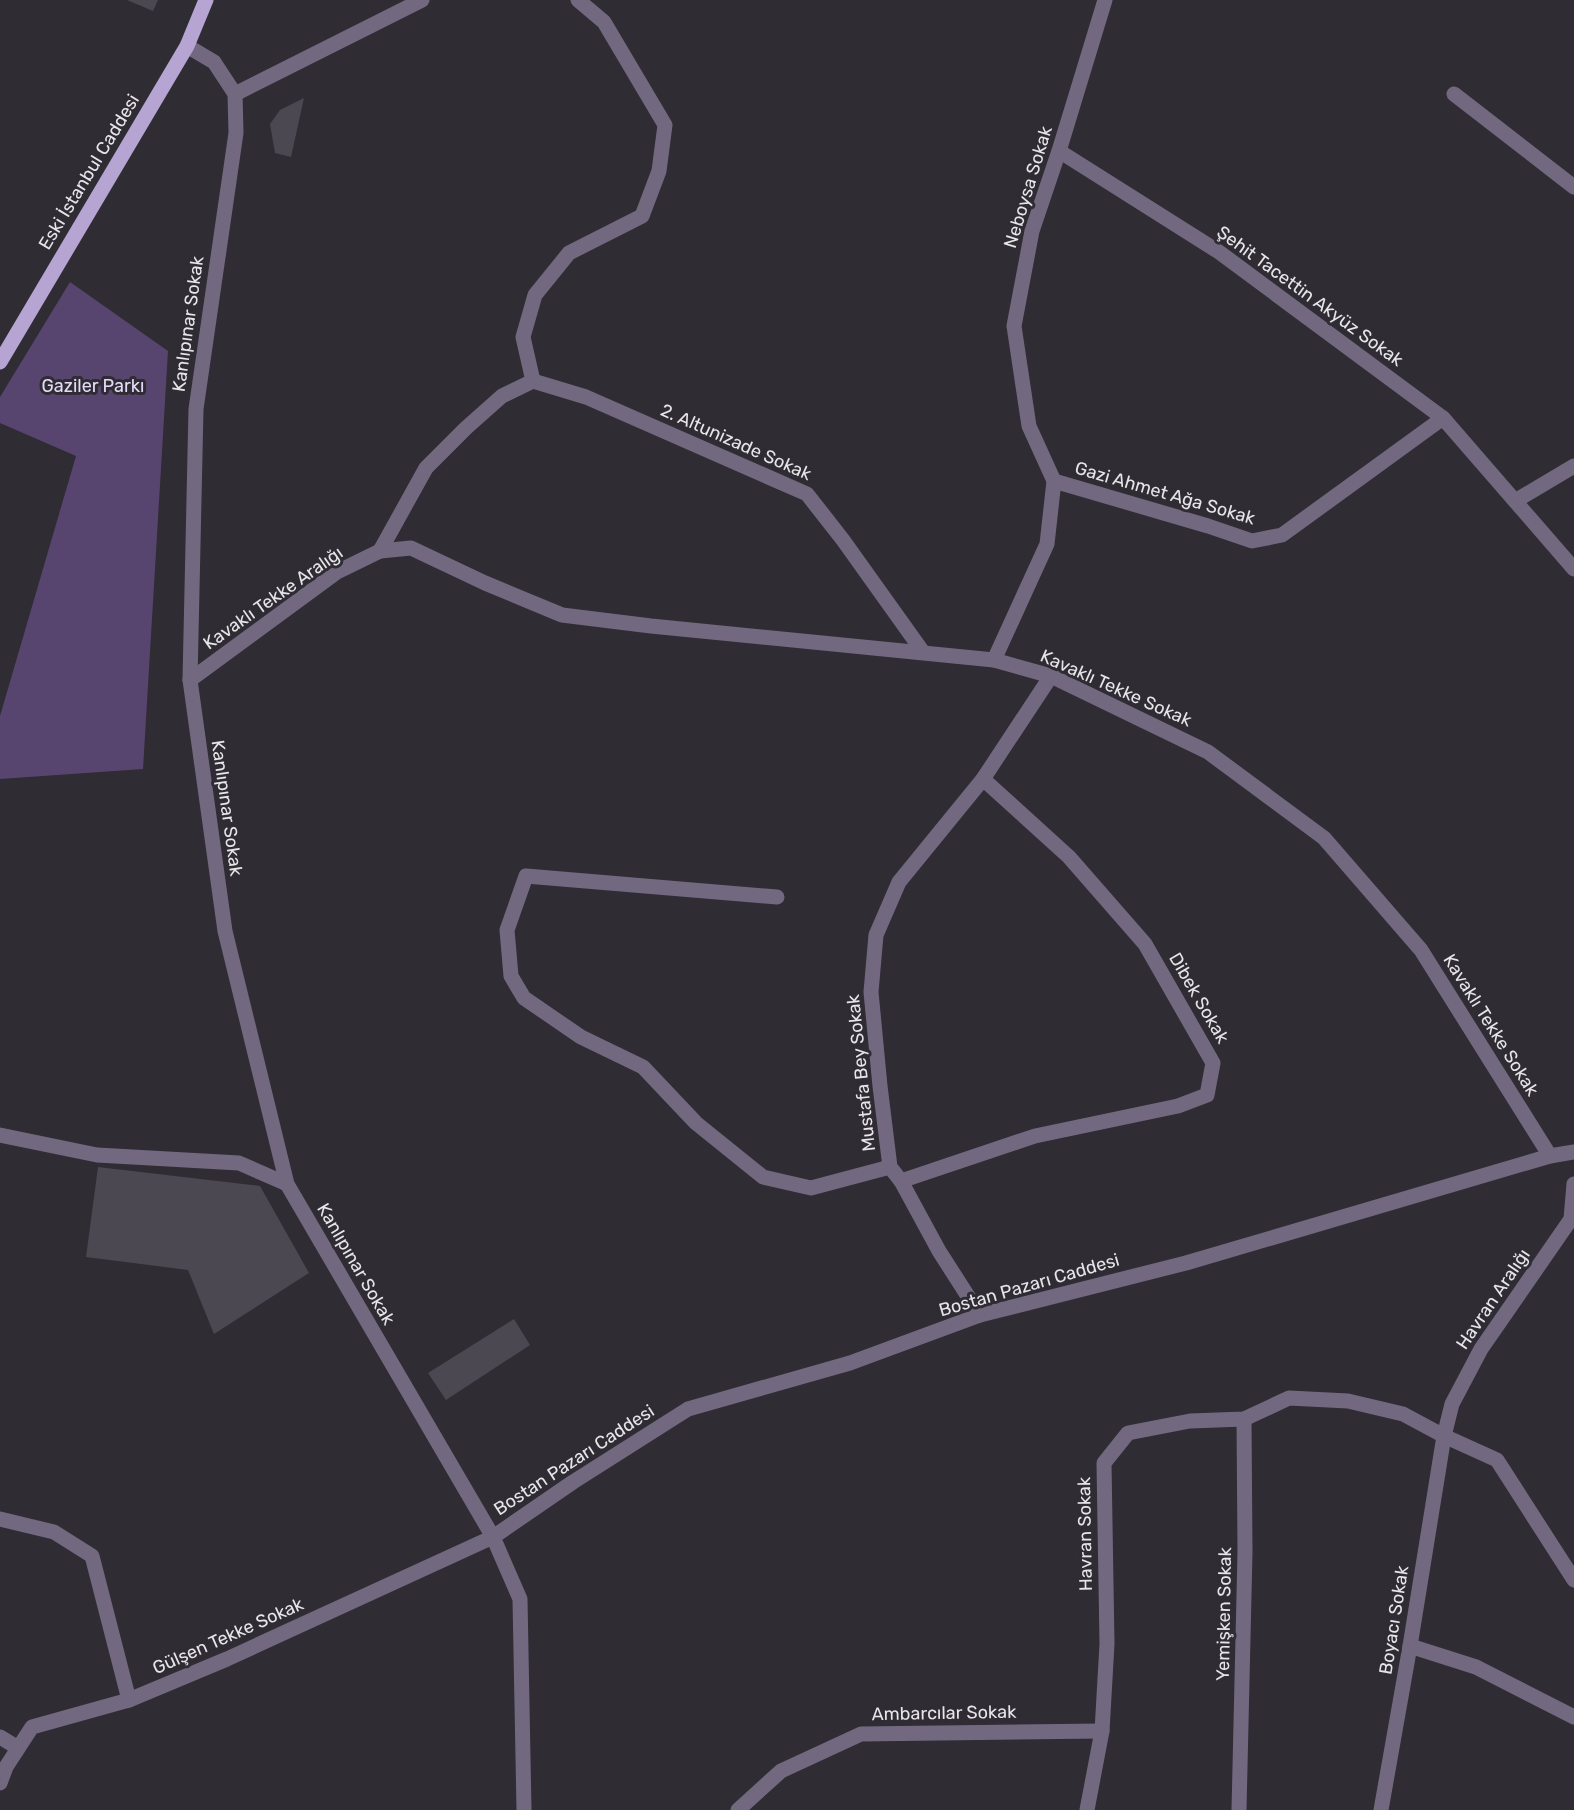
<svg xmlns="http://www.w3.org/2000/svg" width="1574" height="1810" font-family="Rubik,sans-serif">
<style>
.green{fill:#57456f}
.building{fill:#4c4851}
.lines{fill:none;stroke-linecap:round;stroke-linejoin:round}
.minor{stroke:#726980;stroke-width:15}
.major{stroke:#b6a4d2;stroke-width:15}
.labels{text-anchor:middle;stroke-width:6;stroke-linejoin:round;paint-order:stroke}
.street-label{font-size:18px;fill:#e7e5ea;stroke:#2f2c34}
.park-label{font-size:18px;fill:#e6daf9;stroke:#2f2c34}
</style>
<rect width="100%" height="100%" fill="#2f2c34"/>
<polygon class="green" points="70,282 168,351 143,769 0,779 0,716 76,456 0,423 0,397"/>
<g class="building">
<polygon points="127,0 158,0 153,11"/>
<polygon points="304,98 291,157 275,153 270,124 280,110"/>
<polygon points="98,1167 260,1186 309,1273 214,1334 188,1270 86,1257"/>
<polygon points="514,1319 530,1345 446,1400 428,1373"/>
</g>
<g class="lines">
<g class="minor">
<polyline points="187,46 214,62 235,94 236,133 196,409 190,680 225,931 287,1184 493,1537 520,1599 524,1810"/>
<polyline points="235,94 422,0"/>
<polyline points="1454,94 1574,187"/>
<polyline points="1059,151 1219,252 1443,418 1574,569"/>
<polyline points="533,381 586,397 807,494 843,540 923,652"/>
<polyline points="533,381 523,337 535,295 569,253 642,216 659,171 665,125 604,22 578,0"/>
<polyline points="1054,481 1208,526 1252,541 1282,535 1443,418"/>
<polyline points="1515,501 1574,466"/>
<polyline points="380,551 426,468 466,428 502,396 533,381"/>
<polyline points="994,660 1047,544 1054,481 1029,426 1014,326 1032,231 1059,151 1105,0"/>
<polyline points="190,680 337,572 380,551 411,548 485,583 562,615 651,626 994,660 1051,676 1208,752 1324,838 1421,950 1550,1156"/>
<polyline points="777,897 526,876 507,930 511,976 524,998 581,1037 643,1067 696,1123 763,1177 811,1188 890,1167"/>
<polyline points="0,1135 97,1155 239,1163 287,1184"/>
<polyline points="901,1181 1035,1136 1178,1106 1207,1095 1213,1063 1145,944 1069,857 983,779"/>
<polyline points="980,1315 939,1251 901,1181 890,1167 880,1086 871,992 876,935 899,882 983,779 1051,676"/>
<polyline points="0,1519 54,1532 92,1556 129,1700"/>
<polyline points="1410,1646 1476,1667 1574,1717"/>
<polyline points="0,1737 18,1748"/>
<polyline points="0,1783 6,1767 32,1727 129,1700 227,1659 493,1537 573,1482 688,1409 850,1363 980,1315 1186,1263 1550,1156 1574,1152"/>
<polyline points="738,1810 781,1771 861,1734 1102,1731"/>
<polyline points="1087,1810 1102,1731 1107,1644 1104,1463 1128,1433 1190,1421 1244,1419 1289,1398 1348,1401 1403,1414 1444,1436 1497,1460 1574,1580"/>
<polyline points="1239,1810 1245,1552 1244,1419"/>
<polyline points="1381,1810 1410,1646 1444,1436 1452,1404 1481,1349 1571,1219 1574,1184"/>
</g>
<polyline class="major" points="0,362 187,46 206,0"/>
</g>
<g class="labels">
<g class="street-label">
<text transform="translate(89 172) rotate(-59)" y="6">Eski İstanbul Caddesi</text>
<text transform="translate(1028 187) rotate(-73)" y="6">Neboysa Sokak</text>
<text transform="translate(1310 296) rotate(36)" y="6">Şehit Tacettin Akyüz Sokak</text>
<text transform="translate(188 324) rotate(-82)" y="6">Kanlıpınar Sokak</text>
<text transform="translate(736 442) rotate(24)" y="6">2. Altunizade Sokak</text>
<text transform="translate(1165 493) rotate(16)" y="6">Gazi Ahmet Ağa Sokak</text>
<text transform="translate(273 598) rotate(-35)" y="6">Kavaklı Tekke Aralığı</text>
<text transform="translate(1116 688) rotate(24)" y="6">Kavaklı Tekke Sokak</text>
<text transform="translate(227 808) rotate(82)" y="6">Kanlıpınar Sokak</text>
<text transform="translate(1199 998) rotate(60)" y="6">Dibek Sokak</text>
<text transform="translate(1491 1025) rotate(58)" y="6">Kavaklı Tekke Sokak</text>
<text transform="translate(861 1073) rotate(-96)" y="6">Mustafa Bey Sokak</text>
<text transform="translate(356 1264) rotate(60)" y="6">Kanlıpınar Sokak</text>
<text transform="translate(1029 1285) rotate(-16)" y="6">Bostan Pazarı Caddesi</text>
<text transform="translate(1493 1299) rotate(-56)" y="6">Havran Aralığı</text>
<text transform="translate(574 1460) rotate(-33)" y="6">Bostan Pazarı Caddesi</text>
<text transform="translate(1085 1534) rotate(-91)" y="6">Havran Sokak</text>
<text transform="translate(1224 1614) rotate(-89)" y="6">Yemişken Sokak</text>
<text transform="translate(1394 1620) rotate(-81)" y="6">Boyacı Sokak</text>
<text transform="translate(228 1636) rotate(-24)" y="6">Gülşen Tekke Sokak</text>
<text transform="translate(944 1713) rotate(-1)" y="6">Ambarcılar Sokak</text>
</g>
<g class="park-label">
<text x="93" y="392">Gaziler Parkı</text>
</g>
</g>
</svg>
